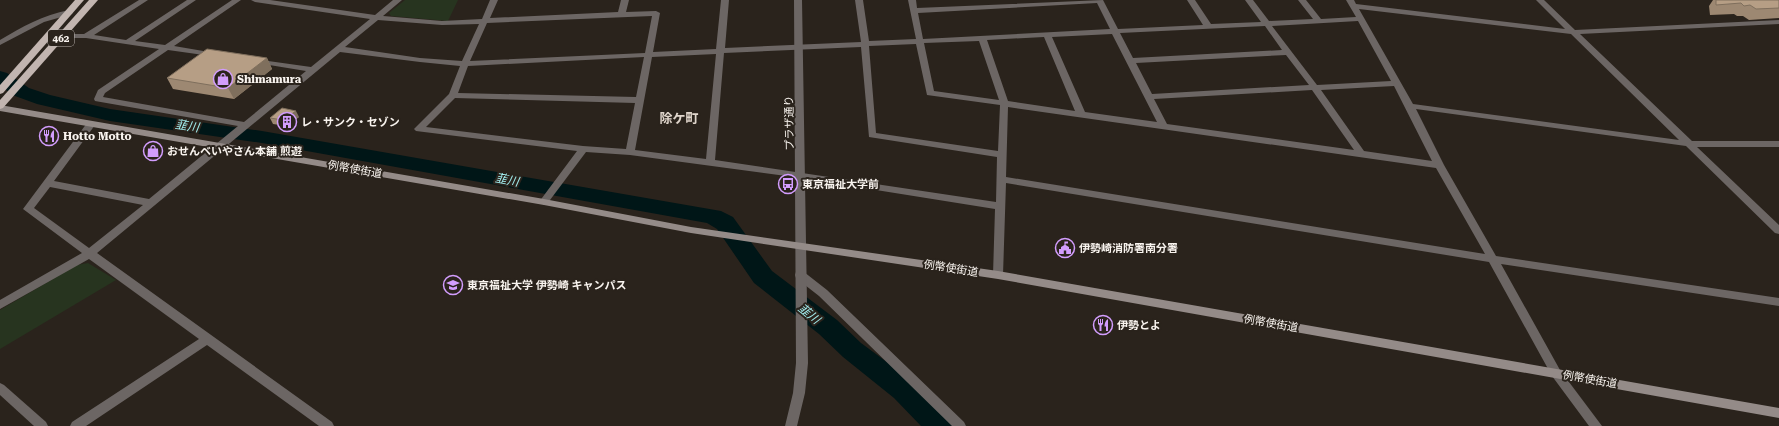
<svg xmlns="http://www.w3.org/2000/svg" width="1779" height="426" font-family="'Roboto Serif','Noto Sans JP',serif">
<style>
.green{fill:#27341f}
.lines{fill:none;stroke-linecap:round;stroke-linejoin:round}
.river{fill:#001617;fill-rule:evenodd}
.minor{fill:#6c6664;fill-rule:evenodd}
.tertiary{fill:#6c6664;fill-rule:evenodd}
.secondary{fill:#948b88;fill-rule:evenodd}
.trunk{fill:#c2b5b0;fill-rule:evenodd}
.wall{fill:#9d8872}
.shaded-wall{fill:#7f6f5d}
.building{fill:#b69e85;stroke:#7f6f5d}
.labels{text-anchor:middle;stroke-width:4;stroke-linejoin:round;paint-order:stroke}
.shield{fill:#2a231c;stroke:#bbb5b0;stroke-width:1}
.shield-label{font-size:10px;font-weight:bold;fill:#f9f4ef}
.poi-label{font-size:11px;font-weight:bold;fill:#f9f4ef;stroke:#2a231c;text-anchor:start}
.street-label{font-size:11px;fill:#f9f4ef;stroke:#2a231c}
.water-label{font-size:12px;font-style:italic;fill:#a3eff0;stroke:#2a231c}
.quarter-label{font-size:13px;font-weight:bold;fill:#e0d6cc;stroke:#2a231c}
</style>
<rect width="100%" height="100%" fill="#2a231c"/>
<g class="green">
<polygon points="405,0 458,0 448,21 391,16 389,13"/>
<polygon points="88,263 116,280 0,349 0,310 77,265"/>
</g>
<g class="lines">
<polygon class="river" points="0,71 7,73 29,88 50,95 110,109 262,131 721,211 733,217 772,271 837,320 861,343 914,382 949,418 953,426 921,426 894,398 843,357 819,334 754,283 717,229 707,223 262,143 110,121 37,104 15,96 0,86"/>
<g class="minor">
<path d="M139,0H148L94,35L126,40L187,0H196L135,41L165,45L232,0H241L174,46L215,53H218V57L168,50L105,93L103,97L244,122L306,71L257,63L253,61L254,59L311,67L370,19L255,2L251,0H270L375,15L393,0H402L383,16L442,21L482,19L490,0H498L490,18L618,12L621,0H629L626,12L656,11L660,13L653,52L716,49L721,0H729L725,48L861,42L855,0H863L869,41L916,39L908,0H916L917,8L1103,0L1118,29L1203,25L1187,0H1195L1211,24L1261,22L1245,0H1253L1269,21L1313,19L1298,0H1306L1321,19L1356,17L1346,0H1354L1356,4L1565,29L1536,0H1544L1575,30L1779,20V24L1580,34L1692,141H1779V147H1697L1779,225V234L1775,233L1686,146L1416,109L1444,165L1496,256L1779,298V306L1501,264L1560,370L1602,426H1589L1552,376L1489,262L1006,183L1003,275L1002,278H994L993,275L995,209L801,178L630,155L586,152L547,204L544,205L539,202L577,151L416,131L414,129L449,94L460,66L420,62L340,52L97,253L332,422L334,426H319L207,345L86,426H70L72,422L199,339L89,259L0,309V300L82,253L23,209L87,123L90,122L95,125L54,181L149,199L238,126L95,101L94,99L98,90L159,49L86,38H63L59,36L63,34H84ZM1097,3L1110,29L923,39L918,13ZM1359,9L1571,34L1679,140L1413,104ZM652,16L645,53L470,61L487,23ZM378,20L442,25L479,24L462,61L420,58L345,47ZM1358,21L1391,81L1317,85L1272,26ZM1265,26L1282,50L1133,58L1120,33ZM1112,34L1157,122L1085,112L1052,37ZM1044,37L1075,111L1008,101L987,40ZM979,41L999,100L934,91L924,43ZM916,44L927,95L1000,105L998,151L876,133L869,46ZM861,47L869,137L997,157L996,202L715,160L724,53ZM716,54L706,159L635,150L652,57ZM1286,55L1309,85L1152,94L1136,63ZM644,57L636,97L458,93L468,66ZM1394,86L1432,161L1364,151L1321,90ZM1312,90L1354,150L1167,124L1154,99ZM455,98L635,103L626,149L583,146L426,127ZM1008,107L1436,168L1485,254L1006,177ZM50,187L143,205L89,248L34,208Z"/>
<path d="M69,10L73,12L72,14L44,22L0,45V40C22,27 43,15 69,10Z"/>
<polygon points="800,271 804,272 827,290 964,422 966,426 952,426 819,296 796,278 795,275 796,272"/>
<polygon points="0,383 4,385 46,422 48,426 34,426 0,395"/>
</g>
<polygon class="tertiary" points="794,0 802,0 808,363 805,393 797,426 785,426 793,393 796,363"/>
<polygon class="secondary" points="0,105 544,199 691,227 998,271 1779,408 1779,418 998,279 691,233 544,205 0,111"/>
<g class="trunk">
<polygon points="75,0 84,0 3,93 0,94 0,85"/>
<polygon points="89,0 98,0 3,108 0,109 0,100"/>
</g>
</g>
<g class="wall">
<polygon points="1713,0 1779,0 1779,18 1749,20 1743,16 1737,16 1734,14 1710,15 1709,6"/>
<polygon points="267,58 272,69 234,99 173,89 167,78"/>
<polygon points="299,117 286,126 273,124 270,118"/>
</g>
<g class="shaded-wall">
<polygon points="267,58 272,69 234,99 228,88"/>
<polygon points="296,111 299,117 286,126 283,120"/>
</g>
<g class="building">
<polygon points="1716,0 1779,0 1779,8 1756,9 1750,5 1744,6 1741,3 1716,5"/>
<polygon points="207,49 267,58 228,88 167,78"/>
<polygon points="282,108 296,111 283,120 270,118"/>
</g>
<defs>
<g id="shop-ring" transform="scale(1)"><circle r="9.5" fill="#2a231c" stroke="#d29dfd" stroke-width="1.5"/><path d="M-5-2.5h2.3a2.7 3.5 0 0 1 5.4 0H5L5.5 6h-11ZM-1.5-2.5h3a1.5 2.3 0 0 0-3 0Z" fill="#d29dfd"/></g>
<g id="building-ring" transform="scale(1)"><circle r="9.5" fill="#2a231c" stroke="#d29dfd" stroke-width="1.5"/><path d="M-4-6H4V6H1V3H-1V6H-4ZM-2.5-4.3h1.7v1.8h-1.7ZM.8-4.3h1.7v1.8H.8ZM-2.5-1h1.7V.8h-1.7ZM.8-1h1.7V.8H.8Z" fill="#d29dfd"/></g>
<g id="restaurant-ring" transform="scale(1)"><circle r="9.5" fill="#2a231c" stroke="#d29dfd" stroke-width="1.5"/><path d="M-5-6h1v4h1v-4h1v4h1v-4h1v5L-1.5 .5V6h-2V.5L-5-1ZM5-6V6H3V1.5H1.5Q1.5-4 5-6Z" fill="#d29dfd"/></g>
<g id="bus-ring" transform="scale(1)"><circle r="9.5" fill="#2a231c" stroke="#d29dfd" stroke-width="1.5"/><path d="M-5-6H5V4H4V6H2V4H-2V6H-4V4H-5ZM-3.5-4V0h7V-4ZM-3.5 1.2v1.5H-2V1.2ZM2 1.2v1.5H3.5V1.2Z" fill="#d29dfd"/></g>
<g id="civic-ring" transform="scale(1)"><circle r="9.5" fill="#2a231c" stroke="#d29dfd" stroke-width="1.5"/><path d="M-.6-6.5H3V-4.5H.6V-3L4-1V1h2V6H-6V1h2V-1L-.6-3ZM-1.2 2.5V6h2.4V2.5Z" fill="#d29dfd"/></g>
<g id="university-ring" transform="scale(1)"><circle r="9.5" fill="#2a231c" stroke="#d29dfd" stroke-width="1.5"/><path d="M0-5L7-2L0 1L-7-2ZM-4 1L0 2.5L4 1V4Q0 6-4 4Z" fill="#d29dfd"/></g>
</defs>
<g fill-rule="evenodd">
<use href="#shop-ring" x="223" y="79"/>
<use href="#building-ring" x="287" y="122"/>
<use href="#restaurant-ring" x="49" y="136"/>
<use href="#shop-ring" x="153" y="151"/>
<use href="#bus-ring" x="788" y="184"/>
<use href="#civic-ring" x="1065" y="248"/>
<use href="#university-ring" x="453" y="285"/>
<use href="#restaurant-ring" x="1103" y="325"/>
</g>
<g class="labels">
<rect class="shield" x="48" y="30" width="26" height="16" rx="3"/>
<g class="shield-label">
<text x="61" y="42">462</text>
</g>
<g class="poi-label">
<text x="237" y="83">Shimamura</text>
<text x="301" y="126">レ・サンク・セゾン</text>
<text x="63" y="140">Hotto Motto</text>
<text x="167" y="155">おせんベいやさん本舗 煎遊</text>
<text x="802" y="188">東京福祉大学前</text>
<text x="1079" y="252">伊勢崎消防署南分署</text>
<text x="467" y="289">東京福祉大学 伊勢崎 キャンパス</text>
<text x="1117" y="329">伊勢とよ</text>
</g>
<g class="street-label">
<text transform="translate(789 123) rotate(-91)" y="4">プラザ通り</text>
<text transform="translate(355 169) rotate(10)" y="4">例幣使街道</text>
<text transform="translate(951 268) rotate(9)" y="4">例幣使街道</text>
<text transform="translate(1271 323) rotate(10)" y="4">例幣使街道</text>
<text transform="translate(1590 379) rotate(10)" y="4">例幣使街道</text>
</g>
<g class="water-label">
<text transform="translate(187 126) rotate(8)" y="4">韮川</text>
<text transform="translate(507 180) rotate(10)" y="4">韮川</text>
<text transform="translate(809 314) rotate(39)" y="4">韮川</text>
</g>
<g class="quarter-label">
<text x="679" y="123">除ケ町</text>
</g>
</g>
</svg>
